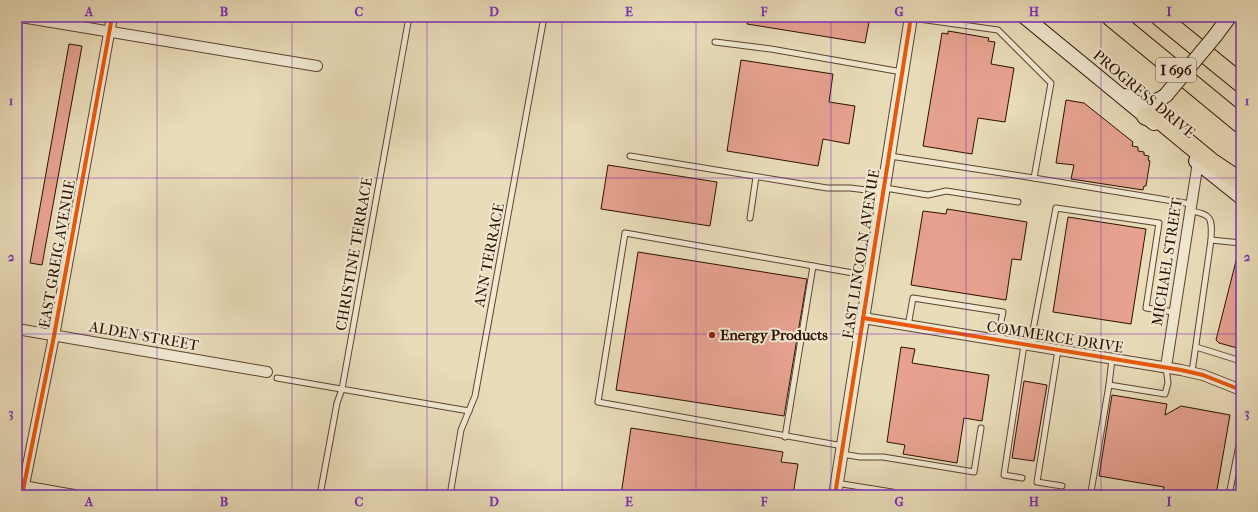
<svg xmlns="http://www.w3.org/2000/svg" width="1258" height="512" font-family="'IM FELL French Canon',serif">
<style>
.building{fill:#e6a28f;stroke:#2c1000}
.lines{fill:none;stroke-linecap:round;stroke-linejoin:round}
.service-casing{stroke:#5b432e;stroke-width:7}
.minor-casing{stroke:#5b432e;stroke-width:12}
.tertiary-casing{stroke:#5b432e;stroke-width:14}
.secondary-casing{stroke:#2c1000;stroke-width:16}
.motorway-casing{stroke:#2c1000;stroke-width:20}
.service{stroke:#f1e8d2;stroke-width:5}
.minor{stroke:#f1e8d2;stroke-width:10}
.tertiary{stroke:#f1e8d2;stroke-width:12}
.secondary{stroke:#f1e8d2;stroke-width:14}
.motorway{stroke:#e9dcb9;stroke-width:18}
.secondary-bridge-casing{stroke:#2c1000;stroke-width:16;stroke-linecap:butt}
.secondary-bridge{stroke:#f1e8d2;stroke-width:14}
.cycleway-casing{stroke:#f1e8d2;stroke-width:6}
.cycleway{stroke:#e8590c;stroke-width:4}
.grid{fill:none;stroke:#7b2cbf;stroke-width:1;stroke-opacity:0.55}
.poi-dot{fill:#8f2418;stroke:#f1e8d2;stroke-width:1.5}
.labels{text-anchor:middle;stroke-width:4;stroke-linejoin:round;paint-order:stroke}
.shield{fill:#f1e8d2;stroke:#67513f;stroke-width:1}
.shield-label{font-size:14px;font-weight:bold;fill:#2c1000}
.street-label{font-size:15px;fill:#2c1000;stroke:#f1e8d2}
.poi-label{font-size:15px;font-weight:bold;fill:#2c1000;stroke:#f1e8d2;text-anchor:start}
.neatline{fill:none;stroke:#7b2cbf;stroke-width:1.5}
.grid-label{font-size:13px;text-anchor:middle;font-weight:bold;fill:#7b2cbf}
</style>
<rect width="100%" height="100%" fill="#e9dcb9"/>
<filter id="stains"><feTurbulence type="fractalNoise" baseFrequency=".005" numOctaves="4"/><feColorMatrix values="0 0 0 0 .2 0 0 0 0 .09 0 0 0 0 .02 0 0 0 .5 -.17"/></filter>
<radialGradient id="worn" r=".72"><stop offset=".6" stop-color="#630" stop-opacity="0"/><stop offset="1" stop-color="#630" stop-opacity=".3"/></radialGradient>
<g class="building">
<polygon points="748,17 870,17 865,43 747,24"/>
<polygon points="948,31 989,38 988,41 995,42 991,64 1014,68 1005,122 978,118 972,154 923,146 942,33 948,34"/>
<polygon points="69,44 82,46 42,265 30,263"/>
<polygon points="741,60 833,74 829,102 855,106 849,144 823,139 818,166 727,151"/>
<polygon points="1066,100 1084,103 1133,142 1132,146 1138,147 1138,151 1144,152 1144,155 1149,156 1148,160 1150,161 1146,186 1144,186 1143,190 1071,179 1074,165 1056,163"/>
<polygon points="608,165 717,182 710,226 601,209"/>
<polygon points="947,209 1027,222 1021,260 1012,259 1006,300 911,285 923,211 946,214"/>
<polygon points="1068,217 1146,229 1131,324 1053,312"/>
<polygon points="638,252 807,279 784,416 616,390"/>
<polygon points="1238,253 1241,253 1241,349 1219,343 1216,340"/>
<polygon points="901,347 915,349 912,363 989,375 982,421 964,418 957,463 903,454 905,445 887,442"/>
<polygon points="1024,381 1047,385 1034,461 1012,458"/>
<polygon points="1112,395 1167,404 1165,415 1181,406 1230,415 1216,495 1162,495 1164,487 1099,476"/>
<polygon points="631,428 783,452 781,462 798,464 793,495 621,495"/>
</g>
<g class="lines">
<g class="service-casing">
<g id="service">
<polyline points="912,18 998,30 1051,83 1034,178 1191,204"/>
<polyline points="715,42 771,49 902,72"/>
<polyline points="630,156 827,188 850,188 883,192"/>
<polyline points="890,156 1034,178"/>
<polyline points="885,188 928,195 946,191 1018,202"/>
<path d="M1190,211C1213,214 1212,219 1211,240"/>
<polyline points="750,218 756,177"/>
<polyline points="908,326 913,298 1003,312 997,340"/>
<polyline points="1030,346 1056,208 1159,223 1146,308 1174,312"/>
<polyline points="1196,347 1241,361"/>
<polyline points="1058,350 1037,482 1062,486"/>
<polyline points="1112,359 1109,385 1165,394 1168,383 1166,367"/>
<polyline points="1192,372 1211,240 1241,243"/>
<polyline points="277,378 469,411"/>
<polyline points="1109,385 1091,492 1112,495"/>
<polyline points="785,437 813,266"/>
<polyline points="843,446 598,402 625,233 870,276"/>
<polyline points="842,454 860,457 883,457 974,472 981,428"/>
<polyline points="1022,478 1004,475 1024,345"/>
<polyline points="836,483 892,492 895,495"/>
<polyline points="320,495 337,403 342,389 409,17"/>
<polyline points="450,495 461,430 475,396 544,17"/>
<polyline points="1229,495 1241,435"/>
</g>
</g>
<g class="minor-casing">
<g id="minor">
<polyline points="21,17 317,66"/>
<polyline points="863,318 1181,370 1203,375 1241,390"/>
<polyline points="17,329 267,372"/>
<polyline points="1166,367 1198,162"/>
<polyline points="17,485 74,495"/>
<polyline points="22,495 54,336 112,17"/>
</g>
</g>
<g class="tertiary-casing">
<polyline id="tertiary" points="835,495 911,17"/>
</g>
<g class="secondary-casing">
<g id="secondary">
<polyline points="1025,17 1154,123"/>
<polyline points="1215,36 1229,17"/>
<path d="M1126,96C1140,101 1153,106 1166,95"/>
<polyline points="1196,161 1241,197"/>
</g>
</g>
<g class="motorway-casing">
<g id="motorway">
<polyline points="1111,17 1241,124"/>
<polyline points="1160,17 1241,83"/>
<polyline points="1146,116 1159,119 1211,162 1241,182"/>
</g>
</g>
<use href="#service" class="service"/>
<use href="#minor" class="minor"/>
<use href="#tertiary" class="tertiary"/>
<use href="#secondary" class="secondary"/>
<use href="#motorway" class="motorway"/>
<g class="secondary-bridge-casing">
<polyline id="secondary-bridge" points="1166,95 1215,36"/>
</g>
<use href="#secondary-bridge" class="secondary-bridge"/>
<g class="cycleway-casing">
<g id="cycleway">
<polyline points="863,318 1181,370 1203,375 1241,390"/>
<polyline points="22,495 54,336 112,17"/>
<polyline points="835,495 911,17"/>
</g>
</g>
<use href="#cycleway" class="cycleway"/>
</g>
<path class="grid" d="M157,17V495M292,17V495M427,17V495M562,17V495M696,17V495M831,17V495M966,17V495M1101,17V495M17,178H1241M17,334H1241"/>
<circle class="poi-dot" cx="712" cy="335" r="4"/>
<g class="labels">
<rect class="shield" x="1156" y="58" width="40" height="24" rx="3"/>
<g class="shield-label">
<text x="1176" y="75">I 696</text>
</g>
<g class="street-label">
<text transform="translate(1144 94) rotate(40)" y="5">PROGRESS DRIVE</text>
<text transform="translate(57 254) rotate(-80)" y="5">EAST GREIG AVENUE</text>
<text transform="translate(354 254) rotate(-80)" y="5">CHRISTINE TERRACE</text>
<text transform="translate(861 254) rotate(-81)" y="5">EAST LINCOLN AVENUE</text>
<text transform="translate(489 255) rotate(-79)" y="5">ANN TERRACE</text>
<text transform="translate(1167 262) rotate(-81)" y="5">MICHAEL STREET</text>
<text transform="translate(144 336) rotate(10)" y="5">ALDEN STREET</text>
<text transform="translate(1055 337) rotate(9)" y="5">COMMERCE DRIVE</text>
</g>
<g class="poi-label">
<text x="720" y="340">Energy Products</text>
</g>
</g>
<rect width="1258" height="512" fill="none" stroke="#e9dcb9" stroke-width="44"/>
<rect x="22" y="22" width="1214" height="468" class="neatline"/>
<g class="grid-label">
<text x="89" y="16">A</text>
<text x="224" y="16">B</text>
<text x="359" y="16">C</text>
<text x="494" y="16">D</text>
<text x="629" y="16">E</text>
<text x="764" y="16">F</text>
<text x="899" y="16">G</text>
<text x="1034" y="16">H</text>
<text x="1169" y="16">I</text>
<text x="11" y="105">1</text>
<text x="1247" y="105">1</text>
<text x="11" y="261">2</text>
<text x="1247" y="261">2</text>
<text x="11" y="417">3</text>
<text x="1247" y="417">3</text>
<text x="89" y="506">A</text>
<text x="224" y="506">B</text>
<text x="359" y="506">C</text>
<text x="494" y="506">D</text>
<text x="629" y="506">E</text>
<text x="764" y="506">F</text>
<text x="899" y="506">G</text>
<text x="1034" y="506">H</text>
<text x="1169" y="506">I</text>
</g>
<rect width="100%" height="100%" filter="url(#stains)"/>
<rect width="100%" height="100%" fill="url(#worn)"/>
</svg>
